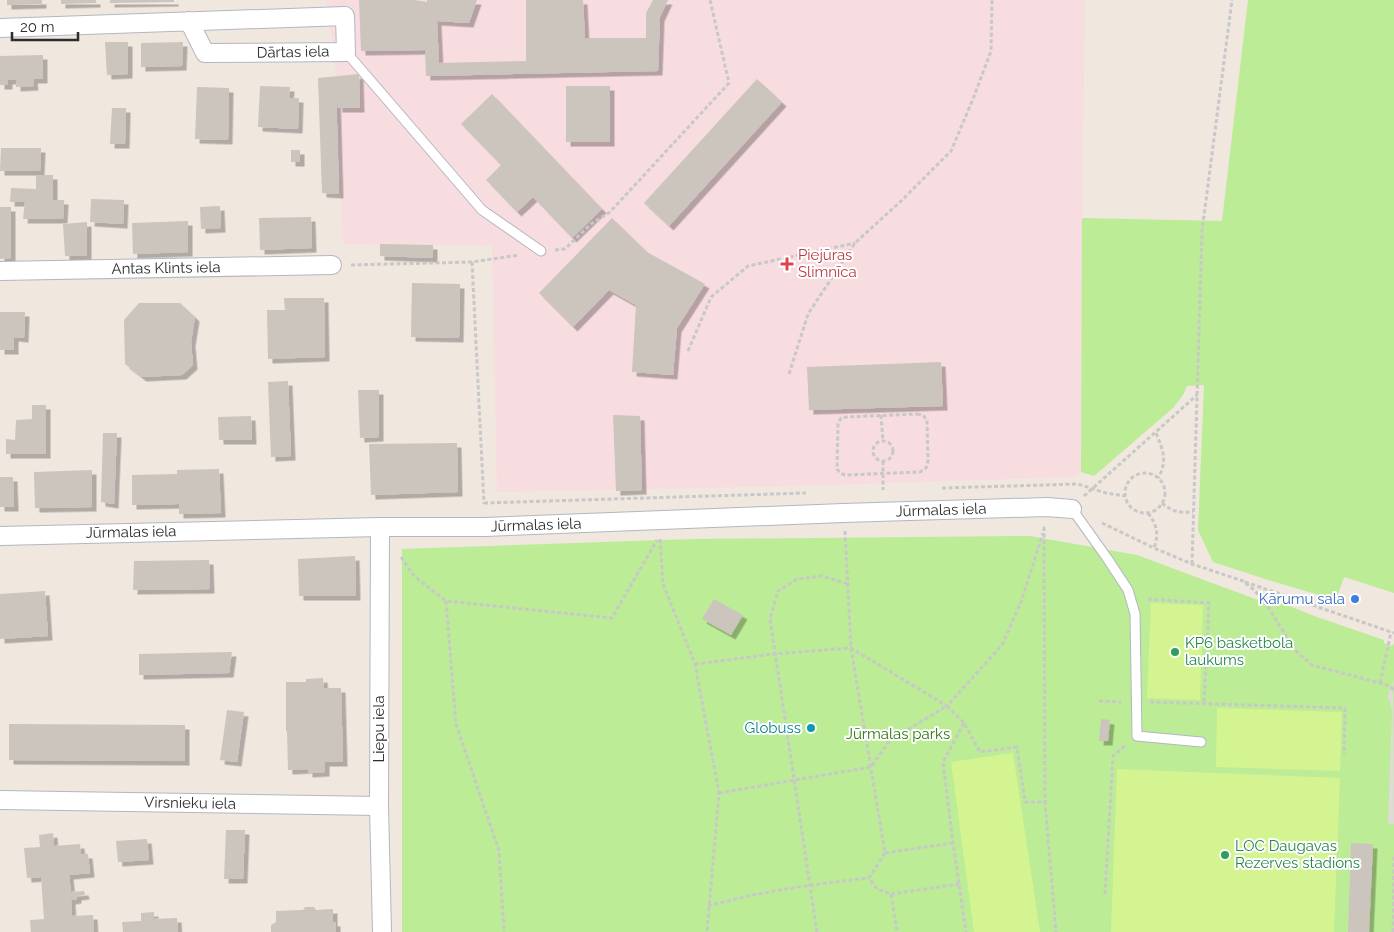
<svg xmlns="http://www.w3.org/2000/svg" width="1394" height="932" font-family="Raleway,sans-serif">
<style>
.medical{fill:#f7dce0}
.green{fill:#bcec96}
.pitch{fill:#d4f491}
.plaza{fill:#dfdbd6}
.building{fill:#cbc5bd;filter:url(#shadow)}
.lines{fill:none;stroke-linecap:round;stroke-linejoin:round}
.service-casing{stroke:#b3b7c2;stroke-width:11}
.minor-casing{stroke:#b3b7c2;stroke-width:20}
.path{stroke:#c8c8c8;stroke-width:3;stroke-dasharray:4 2.5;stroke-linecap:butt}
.service{stroke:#fff;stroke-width:9}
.minor{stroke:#fff;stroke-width:18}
.health-dot{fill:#e0444e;stroke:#fff;stroke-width:2}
.shop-dot{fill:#3f7fe0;stroke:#fff;stroke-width:2}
.leisure-dot{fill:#2e9e5b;stroke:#fff;stroke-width:2}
.culture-dot{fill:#0f9aa8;stroke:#fff;stroke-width:2}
.labels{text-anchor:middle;stroke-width:4;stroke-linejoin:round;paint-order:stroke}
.street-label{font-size:15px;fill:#2d2d2d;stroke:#fff}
.health-label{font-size:15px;fill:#be3a42;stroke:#fff;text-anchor:start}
.shop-label{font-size:15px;fill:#366cbe;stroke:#fff;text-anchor:end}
.leisure-label{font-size:15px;fill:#27864d;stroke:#fff;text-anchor:start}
.culture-label{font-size:15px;fill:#0d838f;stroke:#fff;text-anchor:end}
.park-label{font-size:15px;fill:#317513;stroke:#fff}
</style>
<defs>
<filter id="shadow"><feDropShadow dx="4.5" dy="4.5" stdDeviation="0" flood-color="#0004"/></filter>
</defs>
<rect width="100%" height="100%" fill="#f0e7df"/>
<polygon class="medical" points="327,0 1085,0 1082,218 1081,472 1072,477 795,486 497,492 492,246 343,244 336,74"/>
<g class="green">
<polygon points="1248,0 1394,0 1394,593 1344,577 1336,600 1262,578 1213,562 1198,530 1204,385 1187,386 1183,395 1173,408 1094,476 1081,472 1082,218 1222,221"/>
<polygon points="1030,536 1137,555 1274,606 1274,603 1282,603 1317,617 1384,640 1384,643 1392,646 1394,643 1394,932 402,932 402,549 693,539"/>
</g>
<g class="pitch">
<polygon points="1151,603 1203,605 1200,700 1147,698"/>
<polygon points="1217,708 1342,712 1340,771 1216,767"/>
<polygon points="1013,753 1040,932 974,932 951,762"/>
<polygon points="1117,769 1340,778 1334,932 1111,932"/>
</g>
<polygon class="plaza" points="1393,680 1394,824 1388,824 1392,711 1390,702 1387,697"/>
<g class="building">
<polygon points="7,0 42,0 42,4 7,5"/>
<polygon points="61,0 96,0 96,3 61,4"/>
<polygon points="110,0 174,0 174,2 110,3"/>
<polygon points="359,0 414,0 427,2 427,0 477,0 469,23 437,21 439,63 526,61 526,0 583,0 585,38 646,38 646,13 653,0 668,0 660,17 658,71 426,76 425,50 361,51"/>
<polygon points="105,42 128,42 128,74 107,75"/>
<polygon points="183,42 182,66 141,67 141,43"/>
<polygon points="43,55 43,79 33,79 34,86 16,87 16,80 8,80 8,85 0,85 0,56"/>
<polygon points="359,74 360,108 338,108 336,87 339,194 322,193 318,78"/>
<polygon points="757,79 782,102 669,226 644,203"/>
<polygon points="260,86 290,87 289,98 299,98 298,129 258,127"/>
<rect x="566" y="86" width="44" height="56"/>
<polygon points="197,87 229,88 228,140 195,139"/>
<polygon points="492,94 602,209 572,238 533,197 517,212 486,180 501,165 461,124"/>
<polygon points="112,108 126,108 125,144 110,144"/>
<polygon points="1,148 41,148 40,171 0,171"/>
<rect x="291" y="150" width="9" height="12"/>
<polygon points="36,175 53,175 53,200 64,200 63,219 23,219 25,202 10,202 11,188 36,189"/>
<polygon points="91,199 124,200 123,224 90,222"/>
<polygon points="220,206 221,228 201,229 200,207"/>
<polygon points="0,207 11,207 11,258 0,259"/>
<polygon points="311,217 312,248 260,250 259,218"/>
<polygon points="612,218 647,252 705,284 677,328 673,375 632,372 636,305 609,290 573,327 539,293"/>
<polygon points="188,221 188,252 133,254 132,223"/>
<polygon points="87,222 87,256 65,256 63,224"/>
<polygon points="380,244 433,245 433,258 380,256"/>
<polygon points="412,283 460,284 459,338 411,337"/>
<polygon points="284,298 324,298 325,357 268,359 267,310 285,310"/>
<polygon points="139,303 180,303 195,317 191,342 193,365 182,375 142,377 125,364 124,320"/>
<polygon points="0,312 25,312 24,338 14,337 14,350 0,350"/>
<polygon points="941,362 943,406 809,410 807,367"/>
<polygon points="288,381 291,456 271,457 268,382"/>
<polygon points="358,390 379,390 379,437 360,438"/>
<polygon points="32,405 46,405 46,454 6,454 6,439 15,440 16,420 32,419"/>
<polygon points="613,415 640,416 642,490 616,491"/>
<polygon points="251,416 252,440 219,440 218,417"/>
<polygon points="103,433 117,433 114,504 101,502"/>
<polygon points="457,443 458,492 371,495 369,444"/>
<polygon points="219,469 221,513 179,514 179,504 132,505 132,475 177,474 177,470"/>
<polygon points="92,470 92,507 35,508 34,472"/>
<polygon points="0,477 13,477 14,507 0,507"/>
<polygon points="355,556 356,596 299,596 298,559"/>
<polygon points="209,560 210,589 133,590 134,561"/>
<polygon points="45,591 48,636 0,639 0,594"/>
<polygon points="714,599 743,615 731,635 702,619"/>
<polygon points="232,652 229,673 139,675 139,654"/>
<polygon points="323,678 324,688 341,688 343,762 325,762 325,772 308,773 308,769 288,770 287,731 286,731 286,682 306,682 306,679"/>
<polygon points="227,710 244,712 237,762 220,760"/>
<polygon points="1101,719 1110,720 1108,741 1099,741"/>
<polygon points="9,724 185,725 185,761 9,760"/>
<polygon points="226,830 245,830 243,879 224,879"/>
<polygon points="53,833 54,846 80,844 81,854 88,854 90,873 69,875 71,892 84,891 85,895 77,896 77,899 71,900 72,916 93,915 94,932 31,932 30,920 44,919 41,877 27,878 24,848 40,847 39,835"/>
<polygon points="147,839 149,860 118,862 116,841"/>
<polygon points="1351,843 1373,844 1369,932 1348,932"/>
<polygon points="305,907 314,907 316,910 333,909 333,922 336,922 336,932 271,932 271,925 276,922 276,911 303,910"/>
<polygon points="154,912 154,919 177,918 178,932 123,932 122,922 141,921 141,913"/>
</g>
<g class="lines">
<g class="service-casing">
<g id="service">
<polyline points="346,52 482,210 541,251"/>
<polyline points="1072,509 1107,558 1128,590 1135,614 1137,736 1201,742"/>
</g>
</g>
<g class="minor-casing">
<g id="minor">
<polyline points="0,28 345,16 346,52 205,53 189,21"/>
<polyline points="0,271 332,265"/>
<polyline points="380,527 379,806 382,932"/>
<polyline points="0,536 380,527 485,527 843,513 1047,507 1072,509"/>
<polyline points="0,800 379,806"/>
</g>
</g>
<g class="path">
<polyline points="555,250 565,249 591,224 610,212 729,83 710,0"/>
<polyline points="472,262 484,504"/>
<polyline points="351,265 472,262 519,255"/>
<polyline points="688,351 711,297 748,266 855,243"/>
<polyline points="789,374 808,314 855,243 901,201 951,151 973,99 991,51 992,0"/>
<polygon points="917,414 923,415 927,420 928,461 926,468 920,472 845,475 840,473 837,469 838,424 841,418 846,417"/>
<polyline points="881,415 883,441"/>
<path d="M1156,433C1163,450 1168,461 1158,478"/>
<circle cx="883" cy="451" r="10"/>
<polyline points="883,461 883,490"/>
<circle cx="1145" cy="493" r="20"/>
<polyline points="942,488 1078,484 1106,493 1125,496"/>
<polyline points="1084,496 1197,395"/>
<polyline points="484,503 806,493"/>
<path d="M1162,503C1172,512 1181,513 1193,512"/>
<path d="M1148,513C1157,525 1159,534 1154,548"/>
<polyline points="1102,523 1154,548 1192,564 1243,581 1253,589 1265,602 1295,650 1312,665 1380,683 1391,687 1394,691"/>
<polyline points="1043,528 1044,528 1045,802"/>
<polyline points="845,531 851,648 885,853 869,878 877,889 891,894 897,932"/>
<polyline points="660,539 663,584 695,664 719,793 707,932"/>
<polyline points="401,557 414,576 446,601 612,618 657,540"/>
<polyline points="1192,564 1202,231 1232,0"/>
<polyline points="1245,582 1394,633"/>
<polyline points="1148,599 1209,603 1204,703"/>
<polyline points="446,601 456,724 499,851 504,932"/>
<polyline points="695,664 774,654 851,648 947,706 1002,645 1021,602 1043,533"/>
<polyline points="1380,683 1391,632"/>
<polyline points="1099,701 1121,702"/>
<polyline points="1150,702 1345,708 1344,755"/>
<polyline points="964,723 943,762 953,843 966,932"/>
<polyline points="719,793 871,767 890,740 947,706 964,723 980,752 1017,747 1025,802 1045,802 1056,932"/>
<polyline points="885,853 953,843"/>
<polyline points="891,894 959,884"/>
<polyline points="1105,894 1113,756 1127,744"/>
<path d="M708,906C761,891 815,884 869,878"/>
<polyline points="817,932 770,619 778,591 797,579 822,576 848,584"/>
<polyline points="1393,932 1394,856"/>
</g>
<use href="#service" class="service"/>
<use href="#minor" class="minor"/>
</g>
<path class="health-dot" d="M784.5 256.5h5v5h5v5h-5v5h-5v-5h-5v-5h5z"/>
<circle class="shop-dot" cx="1355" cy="599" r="5"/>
<g class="leisure-dot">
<circle cx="1175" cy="652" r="5"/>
<circle cx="1225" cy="855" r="5"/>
</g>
<circle class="culture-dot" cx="811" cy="728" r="5"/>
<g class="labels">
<g class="street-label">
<text transform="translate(293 52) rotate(-1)" y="5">Dārtas iela</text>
<text transform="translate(166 268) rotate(-1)" y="5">Antas Klints iela</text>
<text transform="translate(941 510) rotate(-2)" y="5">Jūrmalas iela</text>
<text transform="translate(536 525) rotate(-2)" y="5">Jūrmalas iela</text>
<text transform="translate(131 532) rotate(-1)" y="5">Jūrmalas iela</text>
<text transform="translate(379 729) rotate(-90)" y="5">Liepu iela</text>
<text transform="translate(190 803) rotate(1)" y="5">Virsnieku iela</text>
</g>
<g class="health-label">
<text x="798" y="260">Piejūras<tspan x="798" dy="17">Slimnīca</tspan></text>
</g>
<g class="shop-label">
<text x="1345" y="604">Kārumu sala</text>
</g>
<g class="leisure-label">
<text x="1185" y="648">KP6 basketbola<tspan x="1185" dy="17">laukums</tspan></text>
<text x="1235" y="851">LOC Daugavas<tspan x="1235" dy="17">Rezerves stadions</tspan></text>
</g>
<g class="culture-label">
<text x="801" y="733">Globuss</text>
</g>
<g class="park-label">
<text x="898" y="739">Jūrmalas parks</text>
</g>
</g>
<path d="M12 32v8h66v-8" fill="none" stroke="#2d2d2d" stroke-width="2.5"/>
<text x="20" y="32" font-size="15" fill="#2d2d2d" stroke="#ffffff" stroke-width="4" paint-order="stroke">20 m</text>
</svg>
